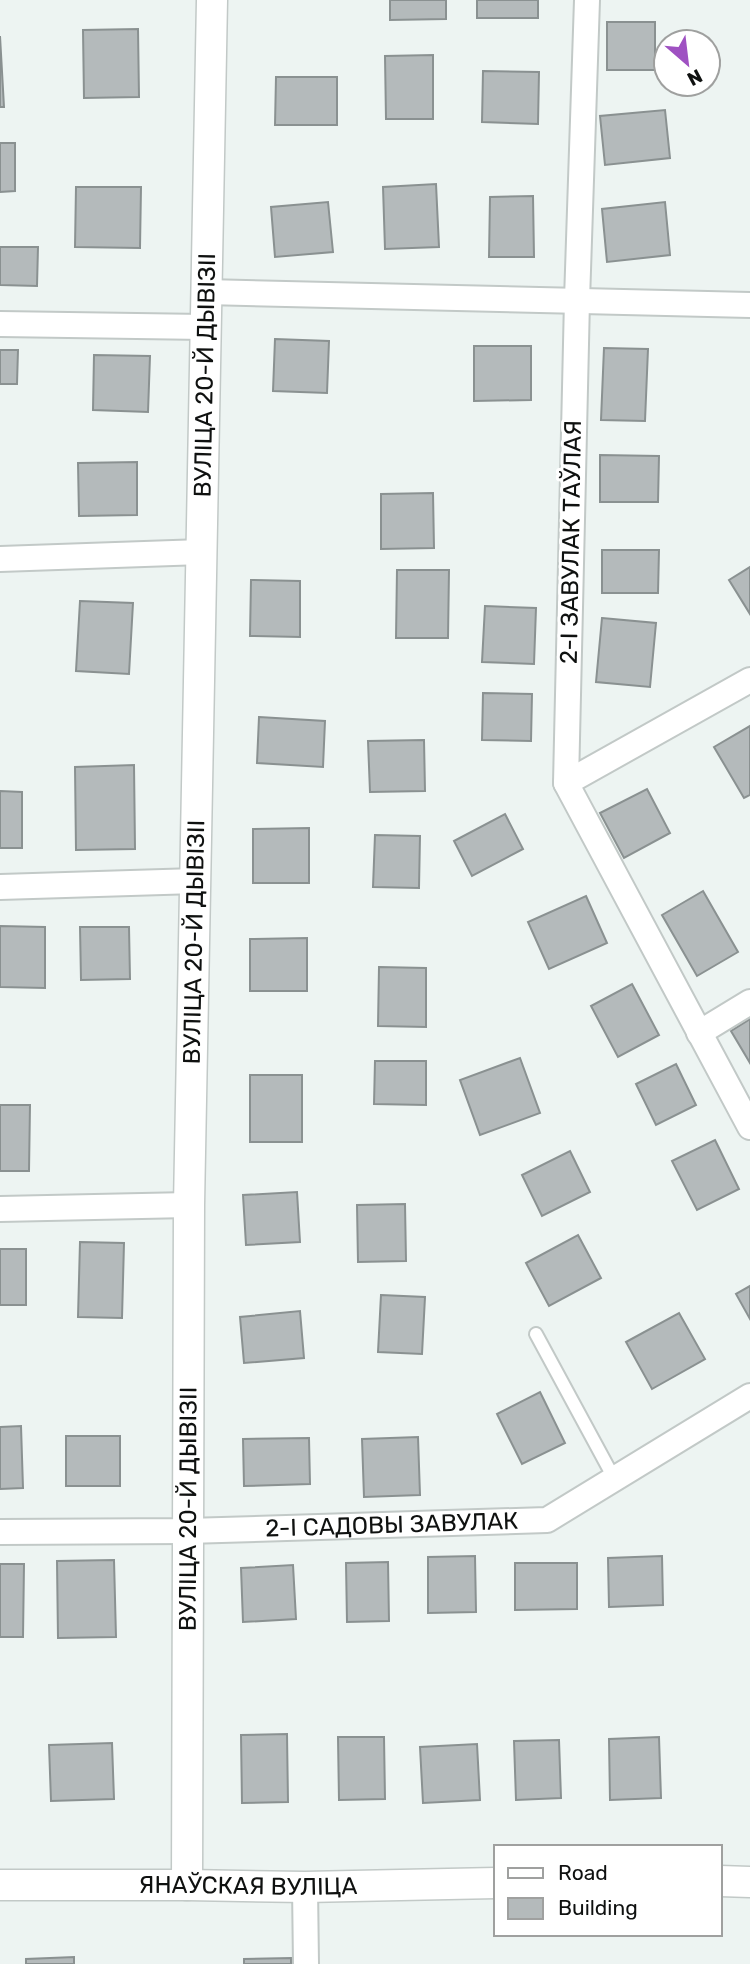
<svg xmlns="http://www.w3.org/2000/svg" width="750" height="1964" font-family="Rubik,sans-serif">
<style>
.building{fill:#b4babb;stroke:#8a9191;stroke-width:2}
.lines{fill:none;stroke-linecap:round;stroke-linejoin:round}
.service-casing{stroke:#c2c9c7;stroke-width:16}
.minor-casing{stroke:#c2c9c7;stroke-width:28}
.tertiary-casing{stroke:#c2c9c7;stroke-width:33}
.service{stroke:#fff;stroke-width:12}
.minor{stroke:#fff;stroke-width:24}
.tertiary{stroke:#fff;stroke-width:30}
.labels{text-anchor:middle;stroke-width:6;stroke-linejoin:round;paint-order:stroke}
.street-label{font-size:24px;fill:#0f1110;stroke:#fff}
</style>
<rect width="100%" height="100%" fill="#edf4f2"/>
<g class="building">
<polygon points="390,0 446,0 446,19 390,20"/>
<rect x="477" y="0" width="61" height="18"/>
<rect x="607" y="22" width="48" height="48"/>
<polygon points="138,29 139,97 84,98 83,30"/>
<polygon points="0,36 4,107 0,107"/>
<polygon points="433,55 433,119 386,119 385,56"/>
<polygon points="483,71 539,72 538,124 482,122"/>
<polygon points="276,77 337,77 337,125 275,125"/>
<polygon points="665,110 670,158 605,165 600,116"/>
<polygon points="0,143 15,143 15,191 0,192"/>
<polygon points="436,184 439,247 385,249 383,187"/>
<polygon points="76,187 141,187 140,248 75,247"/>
<polygon points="533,196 534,257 489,257 490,197"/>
<polygon points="328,202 333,252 275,257 271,207"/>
<polygon points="665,202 670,255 607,262 602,209"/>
<polygon points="0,247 38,247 37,286 0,285"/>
<polygon points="275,339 329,341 327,393 273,391"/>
<polygon points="474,346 531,346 531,400 474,401"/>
<polygon points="604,348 648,349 645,421 601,420"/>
<polygon points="0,350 18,350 17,384 0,384"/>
<polygon points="94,355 150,356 148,412 93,410"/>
<polygon points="600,455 659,456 658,502 600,502"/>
<polygon points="137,462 137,515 79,516 78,463"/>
<polygon points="433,493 434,548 381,549 381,494"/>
<polygon points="602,550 659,550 658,593 602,593"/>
<polygon points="750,567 750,614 729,580"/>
<polygon points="397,570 449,570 448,638 396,638"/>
<polygon points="251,580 300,581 300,637 250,636"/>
<polygon points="80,601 133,603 129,674 76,671"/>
<polygon points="485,606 536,608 534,664 482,662"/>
<polygon points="602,618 656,623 650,687 596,682"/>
<polygon points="483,693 532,694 531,741 482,740"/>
<polygon points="259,717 325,721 323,767 257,763"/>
<polygon points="750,726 750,795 744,798 714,747"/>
<polygon points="424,740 425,791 370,792 368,741"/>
<polygon points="134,765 135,849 76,850 75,767"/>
<polygon points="647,789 670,833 624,858 600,813"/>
<polygon points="0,791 22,792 22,848 0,848"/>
<polygon points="505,814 523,849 472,876 454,841"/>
<polygon points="309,828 309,883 253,883 253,829"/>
<polygon points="375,835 420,836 419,888 373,887"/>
<polygon points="703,891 738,952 697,976 662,915"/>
<polygon points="586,896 607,943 549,969 528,922"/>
<polygon points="0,926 45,927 45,988 0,987"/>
<polygon points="80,927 129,927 130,979 81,980"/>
<polygon points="307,938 307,991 250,991 250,939"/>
<polygon points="379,967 426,968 426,1027 378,1026"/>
<polygon points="632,984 659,1035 618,1057 591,1006"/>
<polygon points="750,1019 750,1063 731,1031"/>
<polygon points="520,1058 540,1113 480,1135 460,1080"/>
<polygon points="375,1061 426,1061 426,1105 374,1104"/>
<polygon points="676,1064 696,1105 656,1125 636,1084"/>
<rect x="250" y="1075" width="52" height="67"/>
<polygon points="0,1105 30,1105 29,1171 0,1171"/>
<polygon points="715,1140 739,1189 697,1210 672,1161"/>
<polygon points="570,1151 590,1192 542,1216 522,1175"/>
<polygon points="297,1192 300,1242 246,1245 243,1195"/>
<polygon points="405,1204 406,1261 358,1262 357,1205"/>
<polygon points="578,1235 601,1278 549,1306 526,1263"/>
<polygon points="80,1242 124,1243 122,1318 78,1317"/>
<rect x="0" y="1249" width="26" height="56"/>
<polygon points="750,1286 750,1319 736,1294"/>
<polygon points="381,1295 425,1297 422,1354 378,1352"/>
<polygon points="300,1311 304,1358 244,1363 240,1317"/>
<polygon points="679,1313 705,1359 652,1389 626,1342"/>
<polygon points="540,1392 565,1443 522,1464 497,1414"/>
<polygon points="21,1426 23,1488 0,1489 0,1427"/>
<rect x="66" y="1436" width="54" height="50"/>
<polygon points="418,1437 420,1495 364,1497 362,1439"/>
<polygon points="309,1438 310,1484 244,1486 243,1439"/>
<polygon points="475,1556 476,1612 428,1613 428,1557"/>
<polygon points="662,1556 663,1605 609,1607 608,1558"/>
<polygon points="114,1560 116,1637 58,1638 57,1561"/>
<polygon points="388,1562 389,1621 347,1622 346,1563"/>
<polygon points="515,1563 577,1563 577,1609 515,1610"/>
<polygon points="0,1564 24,1564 23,1637 0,1637"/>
<polygon points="293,1565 296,1619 243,1622 241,1568"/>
<polygon points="287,1734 288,1802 242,1803 241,1735"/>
<polygon points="338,1737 384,1737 385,1799 339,1800"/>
<polygon points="659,1737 661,1798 610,1800 609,1739"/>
<polygon points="559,1740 561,1798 516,1800 514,1741"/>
<polygon points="112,1743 114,1799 51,1801 49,1745"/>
<polygon points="477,1744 480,1800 423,1803 420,1747"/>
<polygon points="74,1957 74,1964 26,1964 26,1959"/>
<polygon points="291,1958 291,1964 244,1964 244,1959"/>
</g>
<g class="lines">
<g class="service-casing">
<polyline id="service" points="536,1334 615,1480"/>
</g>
<g class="minor-casing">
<g id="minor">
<polyline points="587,0 577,300 566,783 750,1127"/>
<polyline points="206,292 750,305"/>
<polyline points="0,324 205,327"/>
<polyline points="0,559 202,552"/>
<polyline points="566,783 750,680"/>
<polyline points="0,887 196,881"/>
<polyline points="699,1033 750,1002"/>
<polyline points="0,1209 189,1205"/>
<path id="s1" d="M0,1532L187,1531L547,1520L750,1396"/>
<polyline points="305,1887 306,1964"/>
</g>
</g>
<g class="tertiary-casing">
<g id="tertiary">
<polyline points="720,1881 750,1882"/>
<path id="s2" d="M0,1885H187L305,1887L496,1883"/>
<path id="s3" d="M187,1885L189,1205L212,0"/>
</g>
</g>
<use href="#service" class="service"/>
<use href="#minor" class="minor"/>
<use href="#tertiary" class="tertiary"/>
</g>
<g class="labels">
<g class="street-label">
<text dy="8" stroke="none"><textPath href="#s3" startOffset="1510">ВУЛІЦА 20-Й ДЫВІЗІІ</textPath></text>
<text transform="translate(571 542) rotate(-89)" y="8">2-І ЗАВУЛАК ТАЎЛАЯ</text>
<text dy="8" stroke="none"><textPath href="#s3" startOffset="943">ВУЛІЦА 20-Й ДЫВІЗІІ</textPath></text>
<text dy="8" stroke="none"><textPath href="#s3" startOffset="376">ВУЛІЦА 20-Й ДЫВІЗІІ</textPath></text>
<text dy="8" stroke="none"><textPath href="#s1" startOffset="392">2-І САДОВЫ ЗАВУЛАК</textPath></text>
<text dy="8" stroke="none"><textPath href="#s2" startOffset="248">ЯНАЎСКАЯ ВУЛІЦА</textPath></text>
</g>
</g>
<rect x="494" y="1845" width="228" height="91" fill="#ffffff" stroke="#9fa09f" stroke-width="2"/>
<rect x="508" y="1868" width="35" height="10" fill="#ffffff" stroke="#9fa09f" stroke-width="2"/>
<text x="558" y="1880" font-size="21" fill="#0f1110">Road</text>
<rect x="508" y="1898" width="35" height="21" fill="#b4babb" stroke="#9fa09f" stroke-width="2"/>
<text x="558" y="1915" font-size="21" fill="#0f1110">Building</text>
<g transform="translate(687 63) rotate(152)"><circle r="33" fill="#ffffff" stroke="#9fa09f" stroke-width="2"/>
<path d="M0-5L12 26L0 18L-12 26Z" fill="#9f51c2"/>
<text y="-10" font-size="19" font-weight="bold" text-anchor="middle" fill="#0f1110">N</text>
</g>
</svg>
